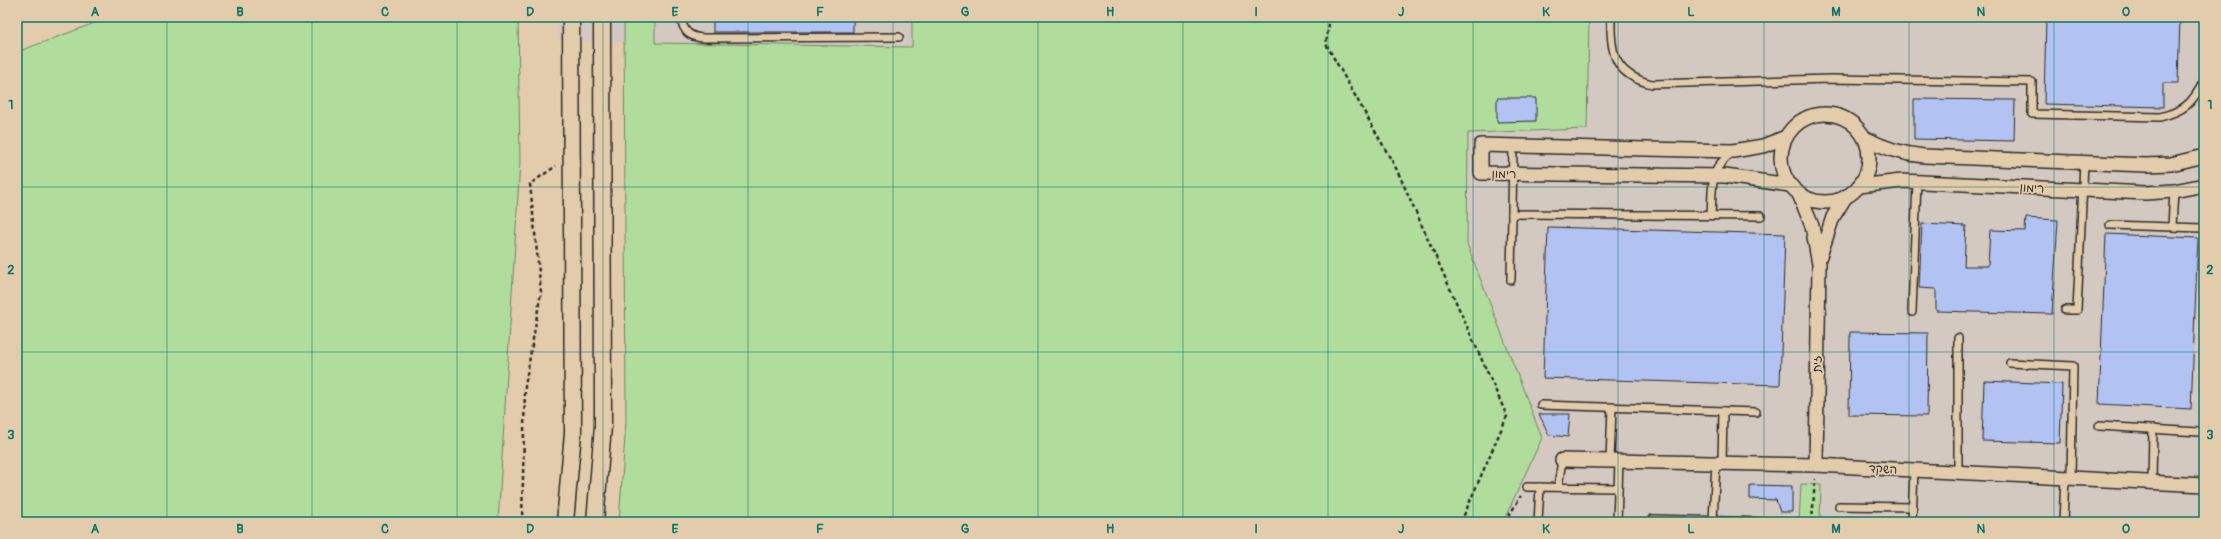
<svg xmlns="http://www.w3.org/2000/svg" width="2221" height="539" font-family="Pangolin,'Playpen Sans Hebrew',sans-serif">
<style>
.built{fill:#d4c9c1}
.green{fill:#b0dd9c;stroke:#6e8464}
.building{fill:#b2c3f3;stroke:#2b2b2b}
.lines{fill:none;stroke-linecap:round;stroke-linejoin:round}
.service-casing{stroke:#2b2b2b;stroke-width:10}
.minor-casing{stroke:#2b2b2b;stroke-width:16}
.tertiary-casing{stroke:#2b2b2b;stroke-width:19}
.path{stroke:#2b2b2b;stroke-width:2.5;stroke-dasharray:4 3;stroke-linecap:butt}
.service{stroke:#e3ccac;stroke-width:7}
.minor{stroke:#e3ccac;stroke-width:13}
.tertiary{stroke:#e3ccac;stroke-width:16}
.grid{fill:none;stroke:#0f766e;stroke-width:1;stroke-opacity:0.55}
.labels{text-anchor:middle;stroke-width:3.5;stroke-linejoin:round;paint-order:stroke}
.street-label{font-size:12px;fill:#2b2b2b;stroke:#e3ccac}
.neatline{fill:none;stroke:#0f766e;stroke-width:1.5}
.grid-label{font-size:13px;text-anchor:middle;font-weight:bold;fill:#0f766e}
</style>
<rect width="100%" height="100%" fill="#e3ccac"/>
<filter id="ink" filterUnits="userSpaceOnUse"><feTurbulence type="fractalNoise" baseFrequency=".025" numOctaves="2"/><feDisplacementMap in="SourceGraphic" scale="8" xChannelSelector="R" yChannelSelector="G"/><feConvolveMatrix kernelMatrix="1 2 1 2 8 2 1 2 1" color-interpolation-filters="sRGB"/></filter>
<g filter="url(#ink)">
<g class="built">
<polygon points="557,17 912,17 912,47 559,41"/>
<polygon points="1589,17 2204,17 2204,522 1503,522 1541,438 1467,244 1468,133 1586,129"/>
</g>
<g class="green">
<polygon points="106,17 518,17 520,162 498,522 17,522 17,52 100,21"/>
<polygon points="624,17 655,17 655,43 912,47 912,17 1589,17 1587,129 1468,133 1467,244 1542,438 1503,522 619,522 626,422"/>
<polygon points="1801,484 1821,485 1820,522 1799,522"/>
</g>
<g class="building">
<rect x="713" y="17" width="140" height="15"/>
<polygon points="2046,17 2180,17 2178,83 2163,83 2163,107 2044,104"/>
<polygon points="1497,98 1536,98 1536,121 1497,122"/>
<polygon points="1914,99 2015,100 2014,141 1914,139"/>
<polygon points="2026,218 2058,220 2052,314 1936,311 1936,289 1919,288 1922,224 1966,226 1964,266 1988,266 1990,230 2025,231"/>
<polygon points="1548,227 1785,234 1780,385 1543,378"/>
<polygon points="2106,234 2198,238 2191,409 2099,404"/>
<polygon points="1850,332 1928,333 1927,416 1849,415"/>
<polygon points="1984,381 2062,384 2060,443 1982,441"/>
<polygon points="1539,414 1570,414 1568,437 1549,435"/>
<polygon points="1750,485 1792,486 1792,512 1780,512 1776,500 1750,499"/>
</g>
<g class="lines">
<g class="service-casing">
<g id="service">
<path d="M680,17C684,31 688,37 703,38L899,37"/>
<path d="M1611,17C1610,53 1614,75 1652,84L1831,79L2032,82V114L2160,117C2184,111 2192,104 2204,81"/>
<polyline points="1512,214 1761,216"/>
<path d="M1711,215C1713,189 1708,169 1732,153"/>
<polyline points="2110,225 2202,228"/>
<polyline points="2172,226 2174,191"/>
<polyline points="1511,280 1513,146"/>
<polyline points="2065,310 2077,310 2084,163"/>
<polyline points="1912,312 1917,182"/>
<polyline points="1958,338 1958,472"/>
<polyline points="2010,363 2073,366 2071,478"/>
<polyline points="1541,405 1756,412"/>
<polyline points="2099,426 2199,432"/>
<polyline points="1610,461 1612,407"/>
<polyline points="1722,463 1723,411"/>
<polyline points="2152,483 2153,429"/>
<polyline points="1527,487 1618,488"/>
<polyline points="1558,487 1562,460"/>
<polyline points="1839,506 1913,507"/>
<polyline points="1653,519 1763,522"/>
<polyline points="1713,520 1716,463"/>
<polyline points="1538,522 1540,487"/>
<polyline points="1617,522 1619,461"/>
<polyline points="1912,522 1914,470"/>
<polyline points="2063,522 2065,478"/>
</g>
</g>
<g class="minor-casing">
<g id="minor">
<circle cx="1825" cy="158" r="44"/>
<polyline points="1786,137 1763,146 1733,151 1481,145 1481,173 1725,176 1790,185"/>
<path d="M1865,138C1885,149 1902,154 1924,156L2146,165L2171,164L2204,156"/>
<polyline points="1859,186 1902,181 2146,193 2174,191 2204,185"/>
<polyline points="1799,194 1812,226 1819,264 1816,465"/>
<polyline points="1820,256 1833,217 1846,196"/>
<polyline points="1562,460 1816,465 2204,485"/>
</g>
</g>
<g class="tertiary-casing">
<g id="tertiary">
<polyline points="565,522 573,433 571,17"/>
<polyline points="595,522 603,426 602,17"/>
</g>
</g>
<g class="path">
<polyline points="1330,17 1326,44 1397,170 1507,416 1461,522"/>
<polyline points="522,522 525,386 541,292 530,184 556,166"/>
<polyline points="1505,522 1521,496"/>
<polyline points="1812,522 1815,479"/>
</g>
<use href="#service" class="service"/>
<use href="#minor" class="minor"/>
<use href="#tertiary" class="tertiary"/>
</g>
</g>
<path class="grid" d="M167,17V522M312,17V522M457,17V522M603,17V522M748,17V522M893,17V522M1038,17V522M1183,17V522M1328,17V522M1473,17V522M1618,17V522M1764,17V522M1909,17V522M2054,17V522M17,187H2204M17,352H2204"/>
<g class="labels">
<g class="street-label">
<text transform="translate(1504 174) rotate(1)" y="4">רימון</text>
<text transform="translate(2032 188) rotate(3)" y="4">רימון</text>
<text transform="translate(1817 364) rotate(-89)" y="4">זית</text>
<text transform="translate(1883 469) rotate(3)" y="4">השקד</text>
</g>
</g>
<rect width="2221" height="539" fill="none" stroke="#e3ccac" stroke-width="44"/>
<rect x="22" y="22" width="2177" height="495" class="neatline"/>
<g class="grid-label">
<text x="95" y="16">A</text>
<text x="240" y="16">B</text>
<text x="385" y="16">C</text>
<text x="530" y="16">D</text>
<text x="675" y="16">E</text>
<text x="820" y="16">F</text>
<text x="965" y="16">G</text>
<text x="1110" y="16">H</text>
<text x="1256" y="16">I</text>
<text x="1401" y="16">J</text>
<text x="1546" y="16">K</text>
<text x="1691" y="16">L</text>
<text x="1836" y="16">M</text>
<text x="1981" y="16">N</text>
<text x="2126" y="16">O</text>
<text x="11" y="109">1</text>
<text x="2210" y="109">1</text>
<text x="11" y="274">2</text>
<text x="2210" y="274">2</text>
<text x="11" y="439">3</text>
<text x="2210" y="439">3</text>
<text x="95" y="533">A</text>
<text x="240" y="533">B</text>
<text x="385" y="533">C</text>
<text x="530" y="533">D</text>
<text x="675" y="533">E</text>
<text x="820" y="533">F</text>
<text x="965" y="533">G</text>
<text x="1110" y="533">H</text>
<text x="1256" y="533">I</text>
<text x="1401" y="533">J</text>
<text x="1546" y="533">K</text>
<text x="1691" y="533">L</text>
<text x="1836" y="533">M</text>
<text x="1981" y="533">N</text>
<text x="2126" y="533">O</text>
</g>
</svg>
